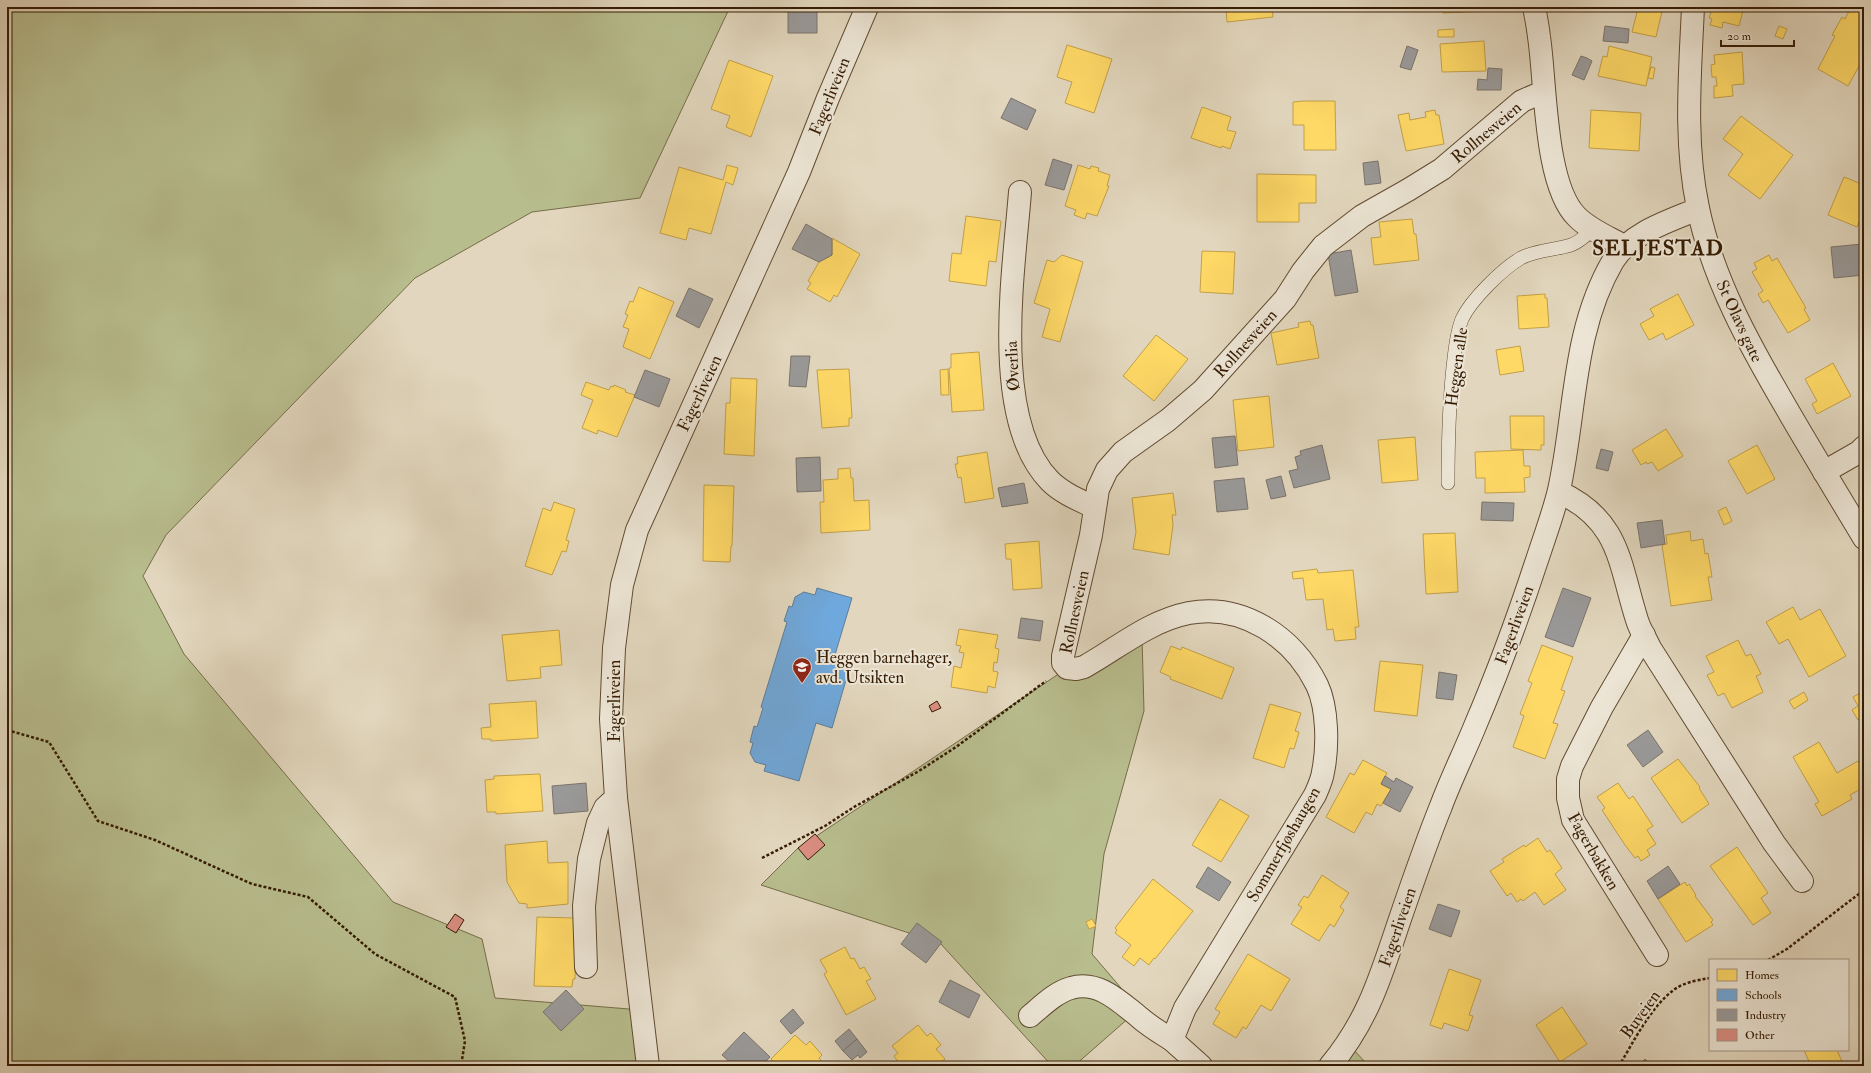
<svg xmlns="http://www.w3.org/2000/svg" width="1871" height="1073" font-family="'IM FELL Double Pica',serif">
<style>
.green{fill:#b8bd8e;stroke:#776c48}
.homes{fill:#ffd966;stroke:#c3a048}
.schools{fill:#6fa8dc;stroke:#5e7e9b}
.industry{fill:#999;stroke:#7b746c}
.building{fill:#da8d81;stroke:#361c03}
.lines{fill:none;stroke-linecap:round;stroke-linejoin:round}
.service-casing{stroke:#614b32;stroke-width:14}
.minor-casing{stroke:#614b32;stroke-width:24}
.tertiary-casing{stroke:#614b32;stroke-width:24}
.path{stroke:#361c03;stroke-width:2.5;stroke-dasharray:3 2;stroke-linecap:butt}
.service{stroke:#ece5d5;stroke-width:13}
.minor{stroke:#ece5d5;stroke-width:22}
.tertiary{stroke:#ece5d5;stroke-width:22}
.labels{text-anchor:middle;stroke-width:4;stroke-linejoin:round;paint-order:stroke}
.street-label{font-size:17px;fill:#361c03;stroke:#ece5d5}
.poi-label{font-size:17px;fill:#361c03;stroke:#ece5d5;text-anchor:start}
.district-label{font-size:21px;font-weight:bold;letter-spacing:1px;fill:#361c03;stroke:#ece5d5}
</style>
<rect width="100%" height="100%" fill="#e2d7be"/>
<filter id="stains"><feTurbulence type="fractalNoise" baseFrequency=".005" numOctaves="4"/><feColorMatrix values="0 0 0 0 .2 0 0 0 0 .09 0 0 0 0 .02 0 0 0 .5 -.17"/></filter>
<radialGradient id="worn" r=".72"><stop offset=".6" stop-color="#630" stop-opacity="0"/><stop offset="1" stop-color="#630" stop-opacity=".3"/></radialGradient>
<g class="green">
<polygon points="7,7 730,7 640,198 532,212 415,278 166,535 143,576 184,654 393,902 482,939 495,998 641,1010 650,1066 7,1066"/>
<polygon points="1142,637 1144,711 1104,854 1092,954 1139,1009 1074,1066 1052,1066 940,943 761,885 797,849 1066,669"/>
<polygon points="1349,1045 1369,1066 1326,1066"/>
</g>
<g class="homes">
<polygon points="1226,7 1272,7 1273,17 1227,22"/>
<polygon points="1442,7 1490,7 1490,11 1443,13"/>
<polygon points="1626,7 1663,7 1656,37 1632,32 1637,12 1625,9"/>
<polygon points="1713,7 1744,7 1739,26 1723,22 1722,28 1710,25 1712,19 1709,18"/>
<polygon points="1851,7 1864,7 1864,57 1848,86 1818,69 1835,36 1832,35 1842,17 1845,19"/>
<polygon points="1779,26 1787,29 1783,39 1775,36"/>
<polygon points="1454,29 1454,37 1438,37 1438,30"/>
<polygon points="1484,41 1486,71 1442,72 1440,44"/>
<polygon points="1067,45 1112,59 1094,113 1065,103 1072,82 1057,77"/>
<polygon points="1609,46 1652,57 1646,86 1598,76 1603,56 1607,57"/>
<polygon points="1742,52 1744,84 1732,85 1733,96 1714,98 1714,86 1717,86 1716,77 1712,77 1711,65 1715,64 1714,55"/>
<polygon points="729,60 773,76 751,137 726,127 730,116 711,109"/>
<polygon points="1651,67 1655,68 1653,79 1648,78"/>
<polygon points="1304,101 1335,101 1336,150 1304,150 1304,125 1293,125 1293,102"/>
<polygon points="1202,107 1231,117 1227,130 1236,132 1230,149 1222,146 1221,148 1191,138"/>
<polygon points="1435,110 1436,115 1439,115 1444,144 1406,151 1398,115 1409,113 1410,120 1426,117 1425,112"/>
<polygon points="1591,110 1641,113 1639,151 1589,148"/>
<polygon points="1741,116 1793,155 1760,199 1728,175 1743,154 1723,139"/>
<polygon points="727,165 738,168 733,185 726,182 711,234 689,228 686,240 660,233 679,167 723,180"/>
<polygon points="1078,165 1090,169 1091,166 1099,168 1098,171 1110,175 1107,186 1109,186 1097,216 1087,213 1085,219 1074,215 1076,210 1065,206"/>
<polygon points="1257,174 1316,175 1316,203 1299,203 1299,222 1257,222"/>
<polygon points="1844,177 1864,185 1864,210 1857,227 1828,215"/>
<polygon points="966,216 1001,221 996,262 989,261 986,286 949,281 952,253 961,254"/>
<polygon points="1412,219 1414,234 1416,234 1419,260 1374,265 1371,238 1381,237 1379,222"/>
<polygon points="832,238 860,254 837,297 834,295 830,302 807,289 811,283 808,281 819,262 832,255"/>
<polygon points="1202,251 1235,252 1233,294 1200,292"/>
<polygon points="1062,255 1083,262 1060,342 1042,337 1050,309 1034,303 1047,260 1054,262"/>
<polygon points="1769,255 1772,261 1777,258 1806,308 1804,309 1810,320 1788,333 1768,300 1763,303 1758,294 1763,291 1752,272 1757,269 1754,263"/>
<polygon points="639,287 674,302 650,359 623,347 629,329 623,327 628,315 625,314 630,301 633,302"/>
<polygon points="1545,294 1545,298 1547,298 1549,327 1519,329 1517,296"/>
<polygon points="1678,294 1694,325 1666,340 1663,333 1649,340 1640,324 1654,316 1650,309"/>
<polygon points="1310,321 1311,325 1313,325 1319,358 1277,365 1271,333 1299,327 1298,323"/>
<polygon points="1156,335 1188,359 1154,401 1123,376"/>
<polygon points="1520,346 1524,371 1500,375 1496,350"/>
<polygon points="979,352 984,410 952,412 949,368 951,368 951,354"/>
<polygon points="1833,363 1851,396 1817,414 1812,404 1817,401 1805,379"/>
<polygon points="849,369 852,418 849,418 849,426 822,428 817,370"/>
<polygon points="948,369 949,395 941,395 940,370"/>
<polygon points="731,378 757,379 754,456 724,454 726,403 730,403"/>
<polygon points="586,382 609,390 611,386 613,387 614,385 626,390 625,392 635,395 617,437 598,430 597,434 582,428 593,400 581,395"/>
<polygon points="1269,396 1274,447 1238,451 1233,400"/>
<polygon points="1510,416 1544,416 1544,445 1541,445 1541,450 1511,449"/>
<polygon points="1666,429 1683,456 1658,471 1652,462 1647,464 1646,462 1641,465 1632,450"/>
<polygon points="1415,437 1418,480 1382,483 1378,440"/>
<polygon points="1757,445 1775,479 1747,494 1728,461"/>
<polygon points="1523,450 1524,466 1530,466 1530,477 1524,478 1525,492 1485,493 1485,478 1476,478 1475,452"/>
<polygon points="987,452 994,498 965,503 961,477 958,478 955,464 958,464 957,457"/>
<polygon points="850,468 851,478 853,478 854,501 869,500 870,530 821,533 820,502 824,502 823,480 838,479 838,469"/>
<polygon points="704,485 734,486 732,546 731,546 730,562 703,561"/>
<polygon points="1173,493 1176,515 1172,515 1173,525 1169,555 1133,549 1136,532 1132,498"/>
<polygon points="554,502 575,509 566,540 569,541 566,552 562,551 552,575 525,566 543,508 551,511"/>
<polygon points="1726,507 1732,521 1724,525 1718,511"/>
<polygon points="1690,531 1691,541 1703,539 1705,554 1708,553 1712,577 1708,577 1712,600 1671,606 1662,545 1667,544 1666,535"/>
<polygon points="1455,533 1458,592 1426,594 1423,534"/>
<polygon points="1039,541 1042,588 1013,590 1011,559 1006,559 1005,544"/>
<polygon points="1317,569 1318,573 1353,570 1359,627 1355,627 1356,639 1335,641 1333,629 1327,630 1323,599 1306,600 1303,578 1293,579 1292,572"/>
<polygon points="1793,607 1800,620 1820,609 1846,656 1809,677 1788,639 1779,644 1766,622"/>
<polygon points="959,629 998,635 995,648 999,649 997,663 994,662 993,671 998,672 995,688 988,686 987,693 951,687 954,666 961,668 964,653 959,652 961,646 956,645"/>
<polygon points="559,630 562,665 540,667 541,678 507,681 502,635"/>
<polygon points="1738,640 1746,656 1751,654 1761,674 1756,676 1763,692 1732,708 1724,693 1718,696 1707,675 1714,672 1706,656"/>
<polygon points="1542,645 1573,657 1561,690 1565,691 1553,723 1558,724 1545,759 1513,747 1524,716 1520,714 1532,683 1528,681"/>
<polygon points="1171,646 1181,650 1182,647 1234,668 1222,699 1170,679 1171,677 1160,672"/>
<polygon points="1380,661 1423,665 1417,716 1374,711"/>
<polygon points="1864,691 1864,716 1858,720 1852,710 1858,706 1853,697"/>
<polygon points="1804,692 1808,700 1794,709 1789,701"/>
<polygon points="536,701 538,738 491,741 491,739 482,739 481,728 491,727 489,704"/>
<polygon points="1270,704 1301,713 1295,731 1299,732 1294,749 1290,748 1284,768 1253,758"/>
<polygon points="1819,742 1837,773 1858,761 1864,771 1864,787 1850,795 1852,799 1822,816 1815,804 1819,802 1793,757"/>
<polygon points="1678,759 1700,787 1699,788 1709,804 1682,823 1651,778"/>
<polygon points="1363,760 1387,773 1381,784 1391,789 1381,806 1377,804 1372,815 1366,812 1354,833 1326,817 1350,773 1354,775"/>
<polygon points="540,774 543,811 496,814 496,812 487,812 485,780 494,779 494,776"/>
<polygon points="1618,783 1629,799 1633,796 1653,826 1647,830 1656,844 1647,850 1650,855 1641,861 1638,856 1635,858 1625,845 1602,810 1605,808 1597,797"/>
<polygon points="1220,799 1249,816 1221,862 1192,845"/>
<polygon points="1538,838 1547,852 1550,850 1562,868 1555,874 1566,890 1544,905 1535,892 1523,901 1521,899 1517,902 1511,893 1507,896 1490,871 1504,862 1502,859 1524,845 1525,847"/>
<polygon points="547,841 548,863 568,862 568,904 527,908 527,904 519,903 507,882 505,845"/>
<polygon points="1737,847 1768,893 1761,898 1771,913 1753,925 1710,866"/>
<polygon points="1322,875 1349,893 1340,907 1344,910 1334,927 1330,924 1319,941 1291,924 1302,907 1298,905 1304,896 1308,898"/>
<polygon points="1153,879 1193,911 1155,959 1154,958 1149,965 1140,958 1134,966 1122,957 1131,945 1115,933 1117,930 1115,928"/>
<polygon points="1685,882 1687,886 1689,884 1696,895 1695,896 1713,920 1711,922 1713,925 1686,942 1658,899"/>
<polygon points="537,917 575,918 576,930 575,979 573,979 572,987 534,986"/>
<polygon points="1092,919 1096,926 1089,929 1086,922"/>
<polygon points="845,947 851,959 854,958 860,969 864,967 871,979 866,981 876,999 846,1015 824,974 827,972 820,960"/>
<polygon points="1248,954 1290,979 1271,1011 1261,1005 1246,1029 1243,1027 1236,1038 1213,1024 1220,1012 1215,1009"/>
<polygon points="1449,969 1481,980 1469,1015 1473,1016 1468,1031 1444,1023 1442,1029 1430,1025"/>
<polygon points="1562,1007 1587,1044 1560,1062 1536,1025"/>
<polygon points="918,1025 927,1036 931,1033 941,1045 936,1049 945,1059 936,1066 901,1066 894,1056 898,1053 892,1046"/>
<polygon points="795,1035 806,1045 810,1041 822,1055 819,1058 826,1066 778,1066 771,1059"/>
<polygon points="1804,1050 1837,1050 1844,1066 1811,1066"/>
</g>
<polygon class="schools" points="817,588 852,598 834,658 851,663 832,728 816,723 799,781 764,771 766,765 755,762 750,753 753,743 750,742 754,726 757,727 763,708 761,707 787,622 784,621 789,606 792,607 795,597 804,592 815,595"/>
<g class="industry">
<polygon points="817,7 817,33 788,33 788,8"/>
<polygon points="1605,26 1629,29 1628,43 1603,41"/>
<polygon points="1407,46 1418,50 1411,70 1400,67"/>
<polygon points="1581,56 1587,58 1592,61 1584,80 1572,75"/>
<polygon points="1488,68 1502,69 1501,90 1477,90 1478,79 1487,80"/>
<polygon points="1011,98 1036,110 1027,130 1001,118"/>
<polygon points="1053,159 1072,165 1064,190 1045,185"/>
<polygon points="1378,161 1381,183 1365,185 1363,163"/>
<polygon points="806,224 832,239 832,255 819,262 792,249"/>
<polygon points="1862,244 1864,275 1834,278 1831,247"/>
<polygon points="1351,250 1358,292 1335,296 1328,254"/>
<polygon points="689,288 713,299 699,328 676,316"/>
<polygon points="791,356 810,356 806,387 789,386"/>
<polygon points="645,370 670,379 659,407 634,397"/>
<polygon points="1235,436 1238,465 1215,468 1212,438"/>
<polygon points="1322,445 1330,479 1294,488 1289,471 1298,469 1295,457 1301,455 1300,451"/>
<polygon points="1601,449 1613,452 1608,471 1596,468"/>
<polygon points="820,457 821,491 797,492 796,458"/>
<polygon points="1281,476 1286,496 1271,499 1266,480"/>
<polygon points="1244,478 1248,509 1217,512 1214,481"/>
<polygon points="1024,483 1028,503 1002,507 998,488"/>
<polygon points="1482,502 1514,503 1513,521 1481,520"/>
<polygon points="1662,520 1665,544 1641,548 1637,523"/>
<polygon points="1563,588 1591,598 1573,647 1545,637"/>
<polygon points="1021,618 1043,621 1040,641 1018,638"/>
<polygon points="1439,672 1457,675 1453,700 1436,698"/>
<polygon points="1648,730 1663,752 1643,767 1627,745"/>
<polygon points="1385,776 1394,782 1396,778 1413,787 1400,812 1383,803 1391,789 1381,784"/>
<polygon points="586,783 588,811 554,814 552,786"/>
<polygon points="1668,866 1680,884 1658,899 1647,881"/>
<polygon points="1208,867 1231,882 1219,901 1196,887"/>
<polygon points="1438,904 1460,911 1451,937 1429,929"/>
<polygon points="917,923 942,942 926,963 901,944"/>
<polygon points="950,980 980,995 969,1018 939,1002"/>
<polygon points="566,990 584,1009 561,1031 543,1012"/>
<polygon points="793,1009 804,1023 791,1034 780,1021"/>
<polygon points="849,1029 857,1039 843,1051 835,1041"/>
<polygon points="744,1032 770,1057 761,1066 734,1066 722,1055"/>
<polygon points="857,1039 867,1052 860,1058 858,1055 852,1060 843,1051"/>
<polygon points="1645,1059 1652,1066 1639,1066"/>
</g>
<g class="building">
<polygon points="937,701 941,708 932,712 929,706"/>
<polygon points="815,834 825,845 808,860 798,848"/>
<polygon points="455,914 464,920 456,933 446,927"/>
</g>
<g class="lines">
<g class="service-casing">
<path id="service" d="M1448,483C1448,444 1449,406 1453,367C1455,351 1456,334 1462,319C1471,300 1502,269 1521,258C1536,250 1555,250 1571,245C1580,242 1586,235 1593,229"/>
</g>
<g class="minor-casing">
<g id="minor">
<path d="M1534,7C1536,17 1538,27 1539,37C1546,82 1544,185 1577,217C1590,230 1608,237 1624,246"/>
<path d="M1020,192C1014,270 990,420 1050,481C1062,493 1079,500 1094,507"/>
<polyline points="1824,472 1859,452 1864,447"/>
<path d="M1559,492C1620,520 1619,563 1637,620C1640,630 1646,639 1650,648L1774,843L1802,881"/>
<polyline points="1644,635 1602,707 1572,766 1568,779 1568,798 1573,820 1657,955"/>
<polyline points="586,967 584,906 589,859 598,823 605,808 616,798"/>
<path d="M1030,1016C1042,1006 1056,992 1071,988C1098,980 1119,1001 1139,1017C1149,1026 1161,1033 1172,1040"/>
<polyline points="648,1066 616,798 611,719 614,648 622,585 637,530 799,172 828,98 867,7"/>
<path d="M1201,1066L1172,1040L1185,1008L1315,795C1318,788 1322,780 1323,772C1328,748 1328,708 1317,685C1293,637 1243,603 1189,613C1149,621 1118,648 1084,667L1076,669L1067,668L1063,663V656L1091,535L1098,489L1107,470L1123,452L1168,420L1203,390L1285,299L1303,271L1323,246L1362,216L1408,190L1442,169L1522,101L1543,92"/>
<path d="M1330,1066C1369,1019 1381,975 1400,919C1413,881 1426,843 1441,806C1451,779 1464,753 1475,726C1499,670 1520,612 1539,554C1546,533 1554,511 1559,490C1576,413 1572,331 1613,261C1630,233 1669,221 1698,209"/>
</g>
</g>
<g class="tertiary-casing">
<path id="tertiary" d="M1693,7C1690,74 1684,142 1698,208C1713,280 1750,346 1787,409C1812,452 1838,495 1864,538"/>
</g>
<g class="path">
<polyline points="7,730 49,742 98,821 155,840 252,884 308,897 375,954 455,997 465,1041 461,1066"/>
<polyline points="762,858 825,826 854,807 919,771 956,747 1046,681"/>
<polyline points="1768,960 1787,949 1864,890"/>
<path d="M1619,1066C1634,1041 1651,1006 1675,989C1685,982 1699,980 1710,978"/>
</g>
<use href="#service" class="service"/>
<use href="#minor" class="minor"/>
<use href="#tertiary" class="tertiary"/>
</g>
<defs>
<g id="school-pin" transform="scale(1)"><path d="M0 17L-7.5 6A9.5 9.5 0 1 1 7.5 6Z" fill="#8f2418" stroke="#ece5d5"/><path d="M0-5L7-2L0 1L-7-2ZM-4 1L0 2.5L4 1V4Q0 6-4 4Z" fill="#fff"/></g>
</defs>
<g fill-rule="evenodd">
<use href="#school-pin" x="802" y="667"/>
</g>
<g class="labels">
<g class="street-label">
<text transform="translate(829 96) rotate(-68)" y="6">Fagerliveien</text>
<text transform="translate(1486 132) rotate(-40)" y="6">Rollnesveien</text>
<text transform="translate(1740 321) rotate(65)" y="6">St Olavs gate</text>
<text transform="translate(1245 343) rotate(-48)" y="6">Rollnesveien</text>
<text transform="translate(1012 366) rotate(-93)" y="6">Øverlia</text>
<text transform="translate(1456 367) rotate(-82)" y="6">Heggen alle</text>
<text transform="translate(699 393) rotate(-65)" y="6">Fagerliveien</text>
<text transform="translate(1074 612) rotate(-78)" y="6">Rollnesveien</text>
<text transform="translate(1514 625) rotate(-70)" y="6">Fagerliveien</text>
<text transform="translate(614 701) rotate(-90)" y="6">Fagerliveien</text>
<text transform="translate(1283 844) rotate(-60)" y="6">Sommerfjøshaugen</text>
<text transform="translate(1594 851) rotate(60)" y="6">Fagerbakken</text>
<text transform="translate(1397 927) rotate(-71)" y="6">Fagerliveien</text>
<text transform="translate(1640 1014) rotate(-54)" y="6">Buveien</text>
</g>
<g class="poi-label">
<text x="816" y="663">Heggen barnehager,<tspan x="816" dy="20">avd. Utsikten</tspan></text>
</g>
<g class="district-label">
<text x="1658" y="255">SELJESTAD</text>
</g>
</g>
<rect width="1871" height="1073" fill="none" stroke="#e2d7be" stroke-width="24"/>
<rect x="8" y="8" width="1855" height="1057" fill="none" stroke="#361c03" stroke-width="2"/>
<rect x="12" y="12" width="1847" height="1049" fill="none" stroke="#361c03"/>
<rect x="1709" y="959" width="140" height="92" fill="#ece5d5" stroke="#a39581"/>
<rect x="1717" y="969" width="20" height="12" fill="#ffd966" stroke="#a39581"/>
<text x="1745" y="979" font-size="12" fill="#361c03">Homes</text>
<rect x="1717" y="989" width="20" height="12" fill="#6fa8dc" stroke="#a39581"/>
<text x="1745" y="999" font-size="12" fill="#361c03">Schools</text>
<rect x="1717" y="1009" width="20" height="12" fill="#999999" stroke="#a39581"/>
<text x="1745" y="1019" font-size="12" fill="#361c03">Industry</text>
<rect x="1717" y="1029" width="20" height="12" fill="#da8d81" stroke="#a39581"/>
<text x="1745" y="1039" font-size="12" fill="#361c03">Other</text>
<path d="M1721 40v6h73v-6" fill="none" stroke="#361c03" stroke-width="2"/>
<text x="1727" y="40" font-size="12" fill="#361c03" stroke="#ece5d5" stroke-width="3" paint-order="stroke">20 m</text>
<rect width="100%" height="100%" filter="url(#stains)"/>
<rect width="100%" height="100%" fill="url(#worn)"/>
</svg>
